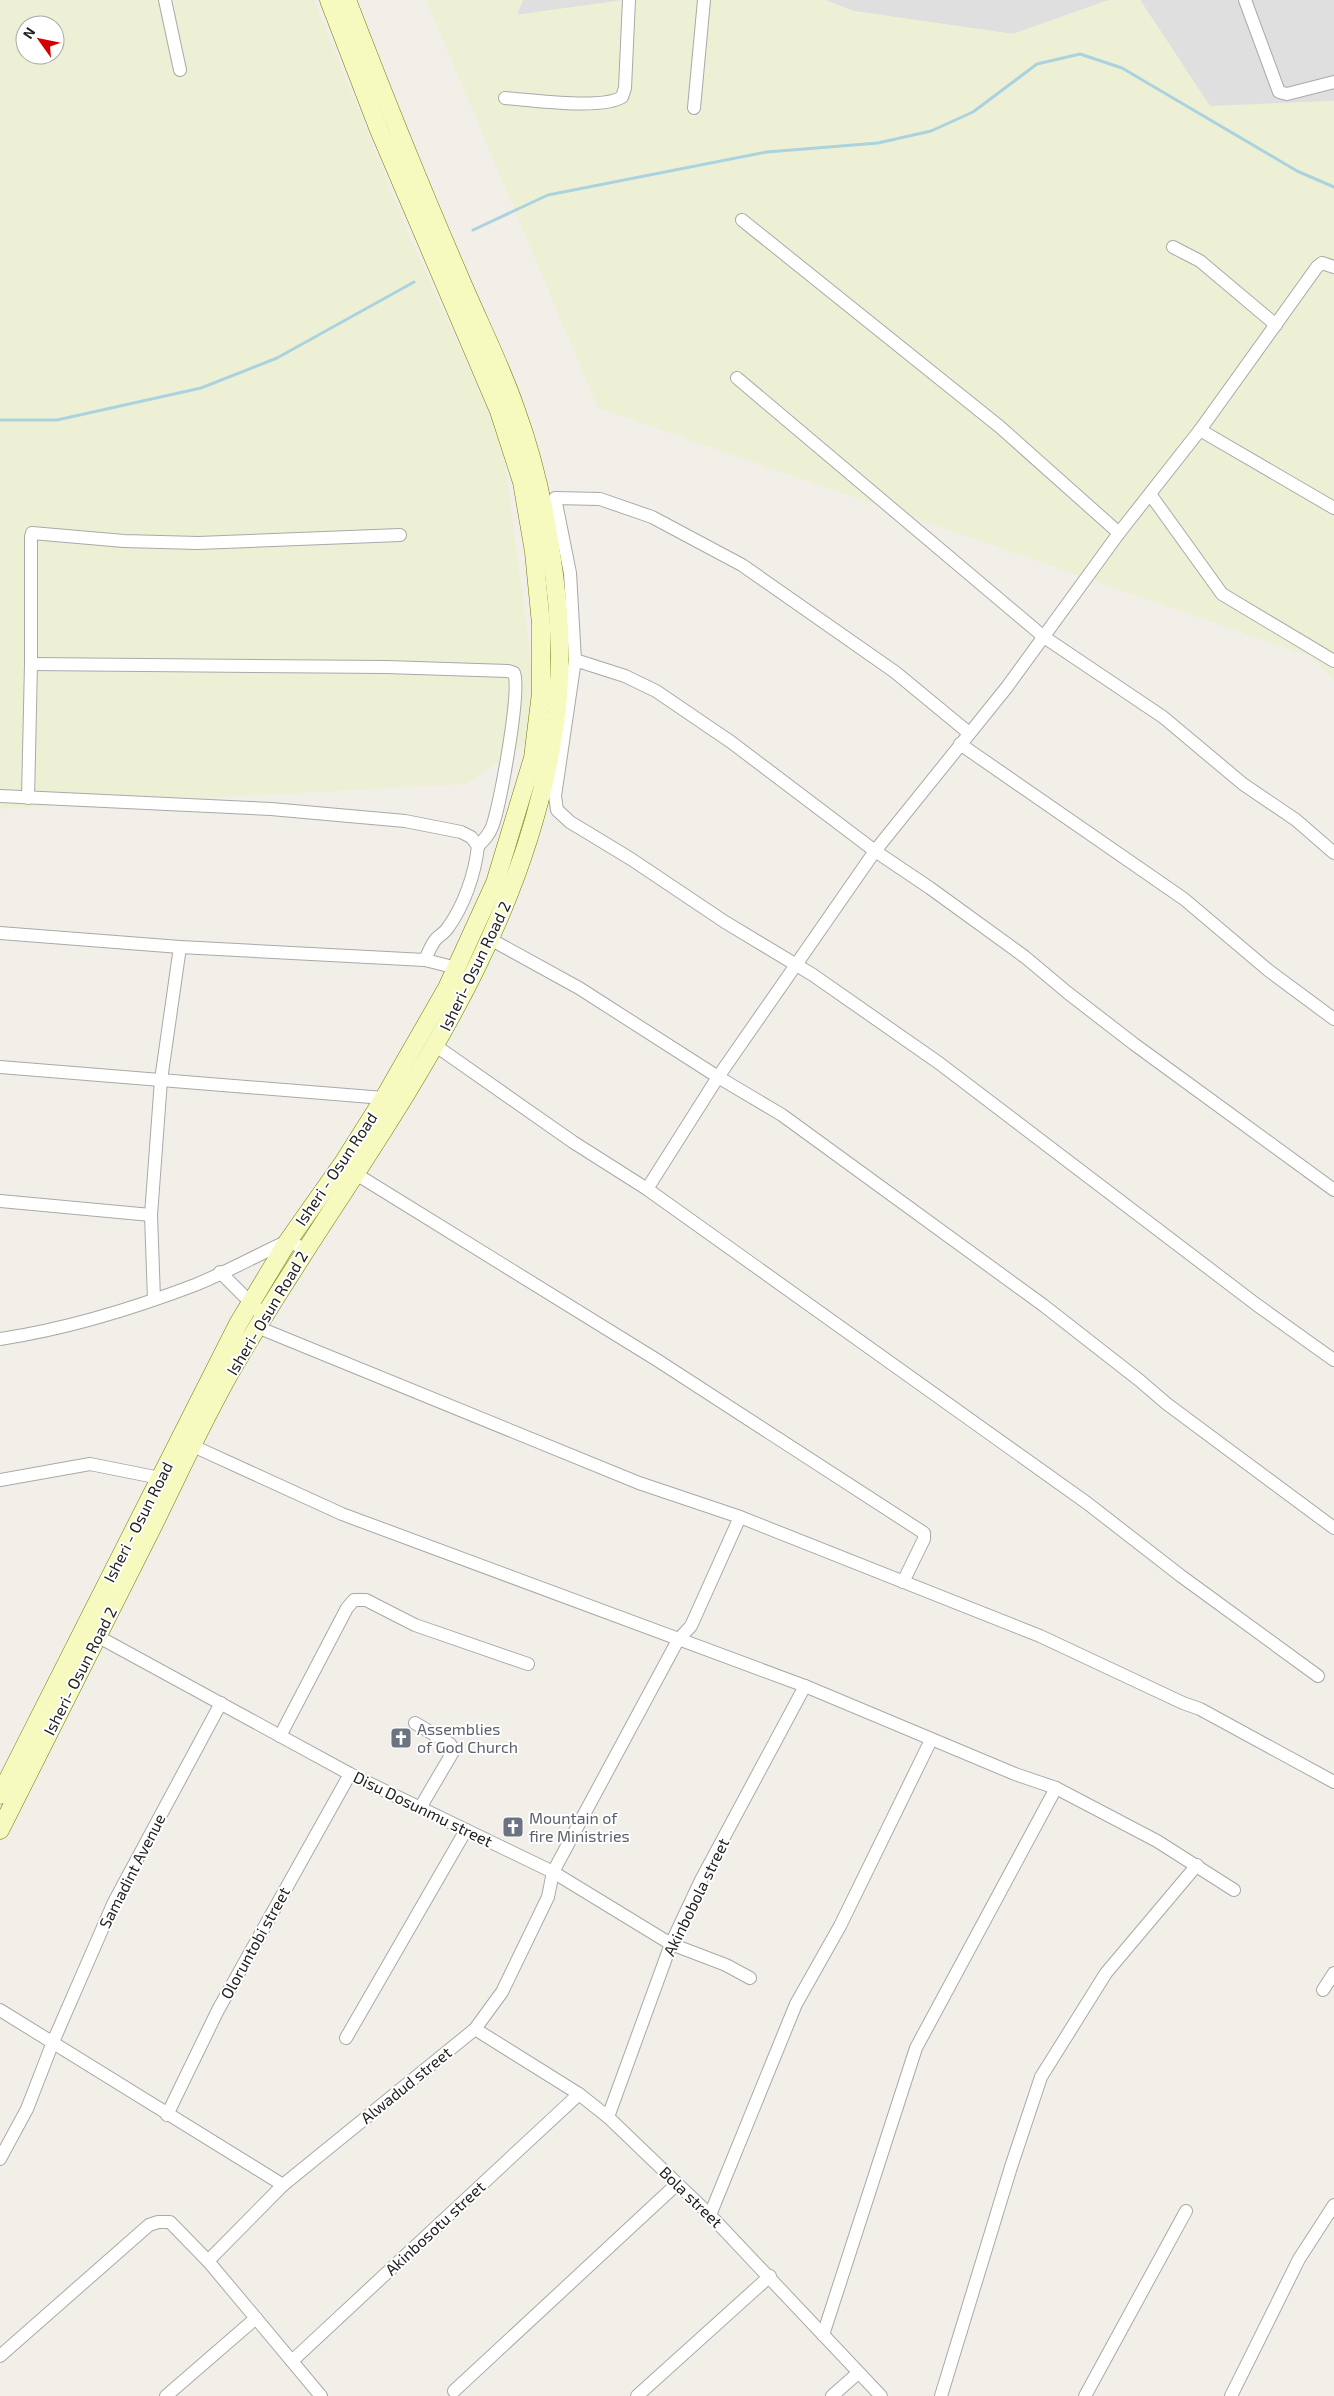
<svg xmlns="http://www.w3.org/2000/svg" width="1334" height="2396" font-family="'Exo 2',sans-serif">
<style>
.residential{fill:#e0dfdf}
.farmland{fill:#eef0d5;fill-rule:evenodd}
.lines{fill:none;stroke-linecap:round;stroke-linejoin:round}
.stream{stroke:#aad3df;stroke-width:3}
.street-casing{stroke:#a9a9a9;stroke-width:14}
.secondary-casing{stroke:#707d05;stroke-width:19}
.street{stroke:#fff;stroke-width:12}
.secondary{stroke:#f7fabf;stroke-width:18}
.labels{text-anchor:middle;stroke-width:4;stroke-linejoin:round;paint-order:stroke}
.street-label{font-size:16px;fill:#222;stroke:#fff}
.worship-label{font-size:16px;fill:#5b616d;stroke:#fff;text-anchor:start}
</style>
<rect width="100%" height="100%" fill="#f2efe9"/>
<g class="residential">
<polygon points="523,0 624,0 516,15"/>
<polygon points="825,0 1109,0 1013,34 853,11"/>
<polygon points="1140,0 1334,0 1334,101 1210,107"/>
</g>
<g class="farmland">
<path d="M0,0H314L414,247L502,441L535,689L548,728L467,784L0,809ZM25,25H55V55H25Z"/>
<polygon points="426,0 523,0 517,15 624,0 825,0 853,11 1013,34 1109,0 1140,0 1210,106 1334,101 1334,681 1312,657 598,408"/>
</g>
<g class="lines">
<g class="stream">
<polyline points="473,230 548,195 767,152 878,143 931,131 973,112 1037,64 1080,54 1122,68 1297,171 1334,187"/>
<polyline points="0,420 57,420 201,388 277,358 414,282"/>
</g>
<g class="street-casing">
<g id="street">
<polyline points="165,0 180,70"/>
<polyline points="1245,0 1279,92 1287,94 1334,82"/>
<path d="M505,98C531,100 602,110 622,97L625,88L629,0"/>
<polyline points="694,108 704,0"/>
<polyline points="742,220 1000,427 1119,533"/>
<polyline points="1173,247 1200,261 1276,325"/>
<polyline points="737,378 1044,637 1163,717 1243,784 1296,820 1334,853"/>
<polyline points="1200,430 1334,508"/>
<polyline points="1150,494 1222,594 1334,661"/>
<polyline points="575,660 625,676 656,691 731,742 875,851 930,888 1025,957 1068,993 1134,1044 1334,1190"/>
<path d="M31,664L386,667L508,671L514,673C521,691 500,806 492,827C489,835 484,840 478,846"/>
<polyline points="969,733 895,672 742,565 652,517 600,499 555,498 570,573 575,660 555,796 557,810 570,822 631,859 725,922 813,975 939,1063 1257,1305 1334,1360"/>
<polyline points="960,744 1184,899 1268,970 1334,1019"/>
<path d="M0,796L271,809L405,821L461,832L471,837L478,846C475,874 464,906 447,929C444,933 439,936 436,939C431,945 428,953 425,960"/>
<polyline points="28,798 31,664 31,537 32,533 124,541 198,543 400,535"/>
<polyline points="0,933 180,947 425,960 457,968"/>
<polyline points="490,939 579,988 718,1077 782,1115 1043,1305 1139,1380 1167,1404 1334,1528"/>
<polyline points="436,1046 573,1142 647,1189 1087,1503 1181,1576 1318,1676"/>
<polyline points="0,1067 384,1098"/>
<polyline points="356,1174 657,1360 924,1533 924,1539 903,1582"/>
<polyline points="647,1189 718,1077 875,851 1007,687 1119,533 1200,430 1317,267 1322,263 1334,267"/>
<polyline points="0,1201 151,1215"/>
<polyline points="220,1272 264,1316"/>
<polyline points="154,1299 151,1215 161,1080 180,947"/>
<polyline points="257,1327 639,1483 740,1517 1040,1636 1183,1703 1200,1709 1334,1782"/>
<path d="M0,1339C67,1329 132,1309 195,1285C227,1272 257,1255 288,1241L305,1249"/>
<polyline points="193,1446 342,1514 805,1686 1015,1774 1056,1788 1157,1841 1234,1890"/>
<polyline points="0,1480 90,1464 160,1478"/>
<polyline points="97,1636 350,1774 553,1872 671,1944 726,1965 750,1978"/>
<polyline points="415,1723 450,1744 454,1750 420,1808"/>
<polyline points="280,1736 347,1608 354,1600 366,1600 415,1625 528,1664"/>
<polyline points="1323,1990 1334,1973"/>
<polyline points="0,2010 283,2185"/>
<polyline points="475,2029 579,2094 608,2117 710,2215 881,2396"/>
<polyline points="346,2038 466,1830"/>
<polyline points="167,2115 218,2010 350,1774"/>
<polyline points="608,2117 671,1944 701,1880 805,1686"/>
<polyline points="0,2159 27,2109 53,2042 114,1902 221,1703"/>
<polyline points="710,2215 796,2004 840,1926 931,1740"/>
<polyline points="208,2261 283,2185 475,2029 502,1992 548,1897 553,1872 678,1640 691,1626 740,1517"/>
<polyline points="823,2335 916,2048 1056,1788"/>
<polyline points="0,2356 149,2225 158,2222 170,2222 208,2261 321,2396"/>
<polyline points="292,2361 579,2094"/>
<polyline points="454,2391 677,2184"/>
<polyline points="166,2396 256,2318"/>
<polyline points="637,2396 770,2276"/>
<polyline points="832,2396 858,2373"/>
<polyline points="941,2396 1011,2167 1041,2077 1106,1973 1197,1865"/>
<polyline points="1085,2396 1186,2211"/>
<polyline points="1231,2396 1299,2259 1334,2205"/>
</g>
</g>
<g class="secondary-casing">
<g id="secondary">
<polyline points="0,1795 238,1324 288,1241 343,1163 384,1098 447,988 495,883 533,758 541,693 541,624 534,552 522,482 499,411 379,130 329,0"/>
<path d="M0,1830C51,1728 102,1626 154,1524C179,1473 203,1420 231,1371C356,1155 533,956 558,697C562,649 558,595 550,547C543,500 532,454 516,410C500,363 476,317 457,271C418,181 382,91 347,0"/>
</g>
</g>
<use href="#street" class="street"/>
<use href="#secondary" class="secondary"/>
</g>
<defs>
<g id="church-square" transform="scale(1.125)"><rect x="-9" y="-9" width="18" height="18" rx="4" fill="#6b7280" stroke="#fff"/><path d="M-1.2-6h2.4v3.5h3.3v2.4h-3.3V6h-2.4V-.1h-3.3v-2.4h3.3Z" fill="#fff"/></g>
</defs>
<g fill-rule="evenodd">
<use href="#church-square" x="401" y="1738"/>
<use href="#church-square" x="513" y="1827"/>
</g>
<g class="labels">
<g class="street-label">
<text transform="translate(475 966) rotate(-64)" y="6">Isheri- Osun Road 2</text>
<text transform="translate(336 1169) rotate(-56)" y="6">Isheri - Osun Road</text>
<text transform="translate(267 1313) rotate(-59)" y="6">Isheri- Osun Road 2</text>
<text transform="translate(138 1522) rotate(-63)" y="6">Isheri - Osun Road</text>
<text transform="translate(80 1671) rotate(-63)" y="6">Isheri- Osun Road 2</text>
<text transform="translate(423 1809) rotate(26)" y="6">Disu Dosunmu street</text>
<text transform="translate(132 1871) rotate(-63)" y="6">Samadint Avenue</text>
<text transform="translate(696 1897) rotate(-64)" y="6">Akinbobola street</text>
<text transform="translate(255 1943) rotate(-61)" y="6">Oloruntobi street</text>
<text transform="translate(406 2085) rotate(-39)" y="6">Alwadud street</text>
<text transform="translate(691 2197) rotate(44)" y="6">Bola street</text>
<text transform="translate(435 2228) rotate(-43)" y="6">Akinbosotu street</text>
</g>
<g class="worship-label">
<text x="417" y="1735">Assemblies<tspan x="417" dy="18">of God Church</tspan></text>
<text x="529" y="1824">Mountain of<tspan x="529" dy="18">fire Ministries</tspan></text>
</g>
</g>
<g transform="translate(40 40) rotate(303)"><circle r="24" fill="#ffffff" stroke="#a7a7a7"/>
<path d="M0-4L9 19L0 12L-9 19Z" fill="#d40000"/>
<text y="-8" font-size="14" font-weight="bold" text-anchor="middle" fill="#222222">N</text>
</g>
</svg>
